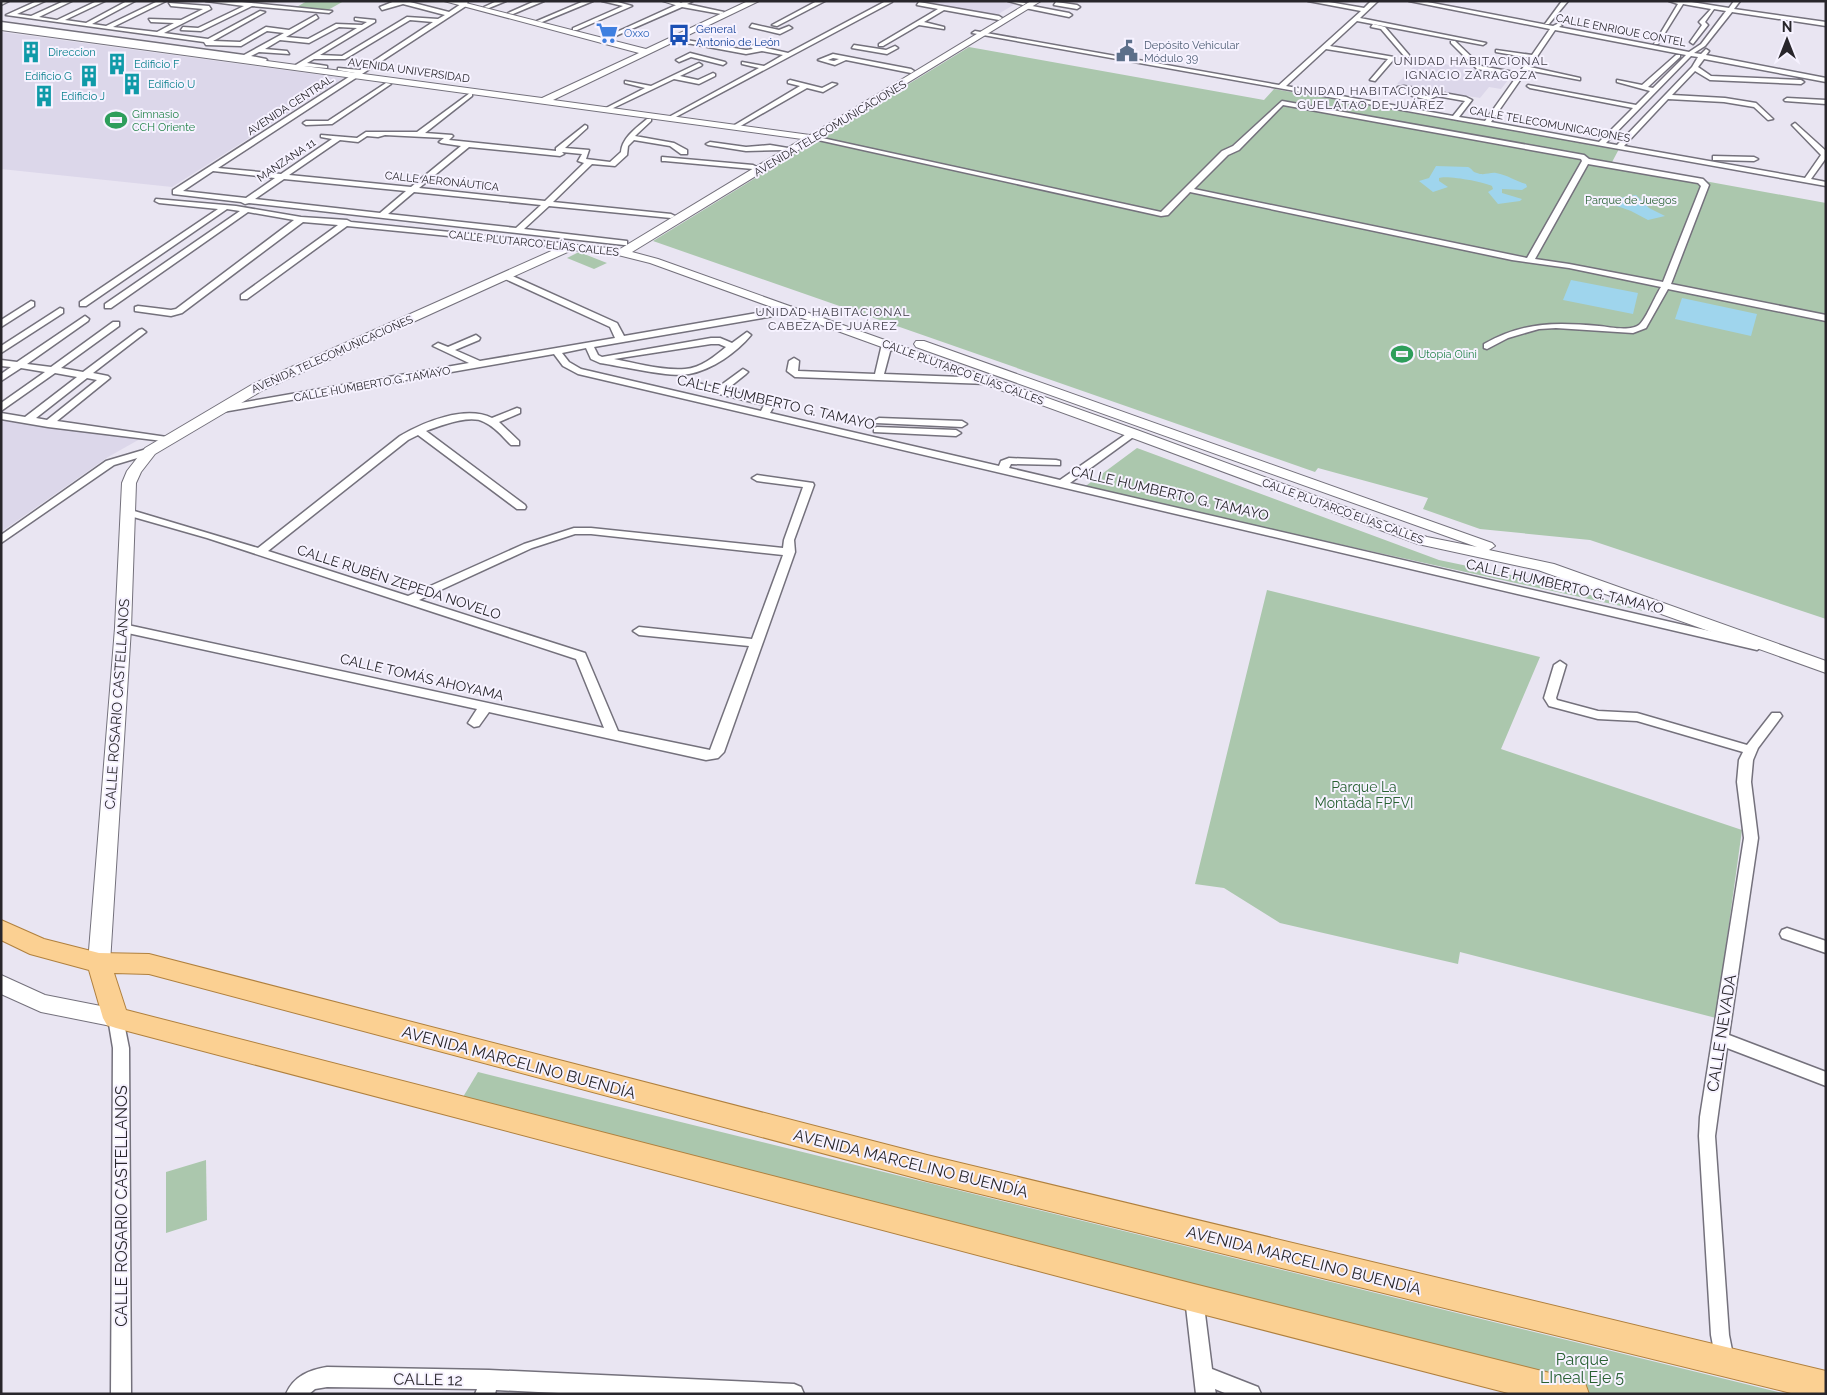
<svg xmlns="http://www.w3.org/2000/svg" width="1827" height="1395" font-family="Raleway,sans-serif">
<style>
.built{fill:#dcd7ea}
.green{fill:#abc7ad}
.water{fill:#9fd5ed}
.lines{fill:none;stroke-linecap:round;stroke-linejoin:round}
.street-casing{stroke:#74717c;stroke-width:3}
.secondary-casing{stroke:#74717c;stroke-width:2}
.primary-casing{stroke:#b0803e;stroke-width:2}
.street{fill:#fff;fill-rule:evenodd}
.secondary{fill:#fff;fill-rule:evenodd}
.primary{fill:#fbd092;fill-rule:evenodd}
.labels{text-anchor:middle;stroke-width:4;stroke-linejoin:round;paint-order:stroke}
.far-transit-label{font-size:11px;fill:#164399;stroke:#f6f2ff;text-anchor:start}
.far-street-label{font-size:11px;fill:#28262b;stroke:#f6f2ff}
.far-shop-label{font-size:11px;fill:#366cbe;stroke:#f6f2ff;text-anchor:start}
.far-service-label{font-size:11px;fill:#4e5e75;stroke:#f6f2ff;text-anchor:start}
.far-culture-label{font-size:11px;fill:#0d838f;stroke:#f6f2ff;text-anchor:start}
.far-leisure-label{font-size:11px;fill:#27864d;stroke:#f6f2ff;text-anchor:start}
.far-park-label{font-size:11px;fill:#286133;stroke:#f6f2ff}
.far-neighbourhood-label{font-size:12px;letter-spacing:1px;fill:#3f3c46;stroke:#f6f2ff}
.street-label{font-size:14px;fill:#28262b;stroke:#f6f2ff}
.park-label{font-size:14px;fill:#286133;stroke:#f6f2ff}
.near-street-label{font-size:16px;fill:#28262b;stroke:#f6f2ff}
.near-park-label{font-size:16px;fill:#286133;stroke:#f6f2ff}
</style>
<rect width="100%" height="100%" fill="#e9e5f2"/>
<g class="built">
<polygon points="998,1 1015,4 995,16 907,2"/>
<polygon points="1,32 344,78 172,187 1,169"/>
<polygon points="1420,60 1512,75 1501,89 1489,87 1480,98 1397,84"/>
<polygon points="1,418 140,439 108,457 1,532"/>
</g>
<g class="green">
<polygon points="307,1 344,1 328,10 295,8"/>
<polygon points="969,47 1264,100 1274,89 1619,149 1611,164 1826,203 1826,619 1590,540 1480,529 1423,509 1428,498 1318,468 1315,472 653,241"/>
<polygon points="579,252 607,263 594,269 567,258"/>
<polygon points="1137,448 1439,560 1553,584 1648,612 1083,488"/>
<polygon points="1267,590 1540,657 1501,749 1742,830 1716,1018 1460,952 1458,964 1280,923 1224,888 1195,884"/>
<polygon points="478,1072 1786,1394 1587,1394 460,1102"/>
<polygon points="206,1160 207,1220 166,1233 166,1172"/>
</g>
<g class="water">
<path d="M1436,166L1468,167C1473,169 1472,172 1477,173C1484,176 1490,172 1496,173C1508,175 1515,181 1526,184L1527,187L1522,190L1502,189V193L1522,199L1520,201L1498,204L1488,192L1493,189L1492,186C1484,182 1447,175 1439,178V181L1448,187L1433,192L1419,181L1429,178Z"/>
<polygon points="1636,195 1649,208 1665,216 1648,220 1631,211 1603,201"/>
<polygon points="1571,280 1638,293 1633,314 1563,300"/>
<polygon points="1682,298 1757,314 1751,336 1675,319"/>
</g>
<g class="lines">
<g class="street-casing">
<g id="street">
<polygon points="1,1 9,1 1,5"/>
<path d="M37,1H45L17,14L31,16L64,1H72L39,17L57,20L97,1H105L65,20L86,23L127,1H135L92,24L106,26L158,1H166L113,27L157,32L174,23L151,22L149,19L181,20L203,9L171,6L169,3L209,6L211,9L164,33L208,39L260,11L265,12L213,41L240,42L266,27L289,30L316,15L318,18L286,37L308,39L336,24L362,25L367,22L355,20V18L375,20V22L320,55L342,56L407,17L438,19L445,15L403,4L382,10L380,7L395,1H406L449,12L461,4L462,1H468L466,6L218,168L281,174L332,139L321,137V135L357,138L366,132H417L470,93L472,94V96L425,133L452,135L453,136L449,140L556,151V148L585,125L587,126V128L565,148L589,150L586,159L610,162L621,152C622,138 636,128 647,119H651V121L635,136L674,143L687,150V154H681L670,146L634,140L628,146L627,155L615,166L592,164L553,202L671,214L675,216L671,218L549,206L524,229L627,241V245H624L249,203L245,204L241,202L173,194V190L355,73L338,70V68L360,70L433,22L410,20L345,59H314L307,63L327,66V68L302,66L294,68V66L357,28L339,27L309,43L280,40L265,49L287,51L289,54L259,52L251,56L266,59L267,60L264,62L1,26V22L244,55L284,33L267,31L241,46L206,45L204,42L6,15ZM385,135L444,138L439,142L441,143L461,146L411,187L289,175L340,140L358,142L367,136L378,137ZM469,147L560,156L564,154L562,152L582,154L578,161L584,163L545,201L419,188ZM213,171L275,178L246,198L183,191ZM284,179L406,191L380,213L255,199ZM414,192L541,205L516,228L388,214Z"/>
<polygon points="206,1 232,1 332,11 329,13 252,6 201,31 181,30 183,27 198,28 244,6"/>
<polygon points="497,1 506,1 489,8 484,7"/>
<polygon points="535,1 544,1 513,14 508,13"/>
<polygon points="584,1 593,1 542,22 537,21"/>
<polygon points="602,1 614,1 632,6 577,30 573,30 573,28 623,6"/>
<polygon points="685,1 693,1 687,4 724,12 721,14 682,7 604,41 599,40"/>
<polygon points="817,1 825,1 777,26 772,25"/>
<polygon points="886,1 892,2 672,119 667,118 759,68 742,64 742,62 764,66 783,55 762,51 746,54 676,41 674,38 746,50 753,49 750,47 753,45 788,53"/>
<polygon points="1008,1 1026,3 1023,5"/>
<path d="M1308,1H1323L1364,8L1371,1H1378L1360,18L1486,43L1483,45L1357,21L1330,46L1394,57V59L1375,81L1370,80L1388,59L1326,49L1286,86L1453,116L1465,101L1437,96L1428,100L1394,91L1398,87L1404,86L1466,97L1472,100L1459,117L1485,121L1517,76L1477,69L1451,43V41H1455L1481,66L1519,73L1530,58L1496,52V50L1532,55L1550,29L1409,1H1422L1553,26L1559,23L1562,25L1559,27L1689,52L1701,44L1726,11L1714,9L1705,22L1708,25L1693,44L1690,42L1702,25L1699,22L1711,9L1683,4L1658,44H1654L1678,4L1669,1H1685L1729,8L1734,1H1740L1734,9L1826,22V26L1732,12L1705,46L1694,53L1701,54L1706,49L1709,51L1706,55L1826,78V82L1704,59L1698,67L1711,76L1801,80L1804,82L1801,84L1710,80L1695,71L1672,95L1725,98L1756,103L1773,119L1768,120L1754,107L1724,102L1668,99L1624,146L1805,178L1821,155L1793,126L1792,125L1795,123L1826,151V158L1811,179L1826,182V186L972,33L975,31L1279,85L1361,11ZM1555,30L1686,55L1653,88L1648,87L1680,57V55H1676L1642,85L1617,80V82L1650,91L1636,105L1528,85L1527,86L1530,88L1633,108L1599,142L1491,122L1527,70L1580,80V78L1530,67ZM1691,56L1698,57L1692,67L1617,145L1606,143ZM1402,90H1404L1429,94L1427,96Z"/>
<polygon points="1562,1 1568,1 1549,24 1545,24"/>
<polygon points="919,2 999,16 1002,18 999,20 944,10 924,22 944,27 944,29 919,25 883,46 879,46 879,44 938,9 917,5"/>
<polygon points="1056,2 1077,5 1080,7 1077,9 1054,5"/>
<polygon points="1027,5 1069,13 1072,15 1069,17 1025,8"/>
<polygon points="752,24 779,30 789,26 792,28 780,34 750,27"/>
<polygon points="1373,24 1385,27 1409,55 1409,57 1405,57 1381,29 1371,27"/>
<polygon points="854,45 886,50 895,46 898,48 887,54 852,48"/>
<polygon points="690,53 725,62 726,63 723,65 691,57 679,62 676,60"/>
<path d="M833,54L911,69L914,71L911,73L846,60L835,65L818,60ZM833,58L839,59L834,61L828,60Z"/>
<polygon points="699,63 702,65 701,66 680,76 698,80 713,73 715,74 715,76 699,84 674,79 609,110 604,109 645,88 625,83 625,81 651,86"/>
<polygon points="790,80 822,88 832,83 837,84 823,92 807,88 737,128 733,128 733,126 800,86 788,83 788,81"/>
<polygon points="386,83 391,84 332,124 306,125 303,123 306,121 328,121"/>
<polygon points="1787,98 1826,100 1826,104 1785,101 1784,100"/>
<path d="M1282,101L1584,155L1589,159L1703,179L1709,185L1671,284L1826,315V321L1668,289L1646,328L1633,333L1556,328L1539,329L1508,338L1487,349L1484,348V344C1523,322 1554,322 1599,326C1610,327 1631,332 1640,324C1647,317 1655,296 1661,287L1569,268L1512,260L1190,192L1168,215L1161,216L809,138L813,136L1161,212L1222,151L1233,146ZM1283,105L1581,159L1582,161L1527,258L1194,189L1228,155L1239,150ZM1588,164L1698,183L1701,186L1663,282L1569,264L1535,259Z"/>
<polygon points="710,142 746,147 770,145 788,148 784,150 746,151 708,145 706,144"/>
<polygon points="1713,156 1754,157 1758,159 1754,161 1716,160 1713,160"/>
<polygon points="662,157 753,165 757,167 753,169 665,161 662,161"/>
<polygon points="156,199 236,206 301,217 347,220 351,222 571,244 575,246 571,248 347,226 247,299 241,299 241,295 338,225 303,222 182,313 171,316 135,311 135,307 138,306 171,310 176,309 294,220 248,212 111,308 105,308 105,304 240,211 227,209 86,306 80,306 80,302 218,209 159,203 155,201"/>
<path d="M506,273L617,323L624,336L791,307L795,310L791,313L594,347L598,355L602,357L711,338H720L732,343L747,332L751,335C737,352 712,370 689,374C671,378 621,366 600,363L591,359L586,348L562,353L569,362L581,369L761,411L764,405L695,388L693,386L698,383L717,388L743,369L748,372L746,374L726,390L771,401L774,406L770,413L999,466L1001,461L1009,458L1056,460L1060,461V465L1011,464L1009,468L1060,480L1132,430L1137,433L1136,435L1070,483L1757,642L1763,646L1757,650L578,374L563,366L554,354L217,413L212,410L217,407L469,363L433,346L438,343L448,347L476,335L480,338L479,340L455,350L480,361L615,338L610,327L503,278V274ZM711,344H719L726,347C715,356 701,368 685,369C664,371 635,363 614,359Z"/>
<polygon points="31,301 34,302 34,306 1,327 1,320"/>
<polygon points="60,308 63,309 63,313 1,353 1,346"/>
<path d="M85,316L89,319L88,321L27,364L51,367L113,322H119V326L61,368L83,372L139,330L142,329L146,332L93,373L108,376L110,378L57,421L167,437L171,438V442L48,427L1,419V413L25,417L77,377L55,373L1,411V403L45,372L21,368L1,381V374L11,367L1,366V360L17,362ZM87,378L97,380L47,420L36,418Z"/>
<polygon points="887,341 892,344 884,374 988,378 993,381 988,384 795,377 787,371 789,361 794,358 799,361 798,371 875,374 882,344"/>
<path d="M517,408L520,409V413L499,422L519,441V445H511C503,437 495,427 484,422C470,414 440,426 426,431L525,505L526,507L525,509H517L418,435L408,440L268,551L408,596L524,544L574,528H591L783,548L784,540L803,487L757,481L752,478L757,475L813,483L814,485L794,540L795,552L724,752L718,758L706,760L489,712L479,726L474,727L468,723L477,709L123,632L117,628L123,624L604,728L576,659L207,538L123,514L122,512L123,510H131L258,548L400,436C424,422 465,405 492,418ZM575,534H591L783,555L752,639L639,627L633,631L639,635L749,646L710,750L618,731L585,653L419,600L532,548Z"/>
<polygon points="879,418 962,421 967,424 962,427 876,423 874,421"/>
<polygon points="877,427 956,430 961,433 956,436 874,432 874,428"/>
<polygon points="150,448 155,451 154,453 114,465 1,543 1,535 106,461"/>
<polygon points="1560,661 1566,665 1556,698 1557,700 1598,711 1637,713 1747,745 1772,713 1780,713 1782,716 1758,748 1753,760 1751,782 1758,838 1729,1035 1826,1072 1826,1086 1727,1048 1715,1136 1729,1335 1734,1360 1731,1367 1724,1370 1717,1367 1711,1335 1699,1136 1700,1117 1744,838 1737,782 1739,760 1743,752 1637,721 1598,719 1549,706 1544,698 1554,665"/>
<polygon points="1787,928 1826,941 1826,953 1782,938 1780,934 1782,930"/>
<polygon points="116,1011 122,1013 129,1048 131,1394 111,1394 113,1048 108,1018 110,1013"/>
<polygon points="1194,1289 1201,1292 1203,1298 1212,1369 1258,1387 1261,1394 1227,1394 1215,1389 1216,1394 1196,1394 1185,1298 1187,1292"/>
<path d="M327,1367L489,1370L794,1384L801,1387L804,1394H579L496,1390L495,1394H475L477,1389L327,1387L315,1389L309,1394H286C294,1376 309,1370 327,1367Z"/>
</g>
</g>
<g class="secondary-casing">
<g id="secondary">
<polygon points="444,1 458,1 646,49 748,1 759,1 553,100 810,135 1031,1 1041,1 632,252 658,259 1137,430 1427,537 1477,547 916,347 914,344 916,341 924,341 1492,543 1495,546 1489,550 1554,564 1826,661 1826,673 1538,570 1418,544 1127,436 650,263 610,253 572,250 263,390 155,454 141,472 136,483 131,628 110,963 106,969 99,972 92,969 88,963 115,628 122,483 127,471 145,448 253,384 567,244 620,249 802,139 1,30 1,25 542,98 639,53"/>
<polygon points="662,1 677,1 686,5 682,7"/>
<polygon points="1,975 45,995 116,1009 124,1012 127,1018 124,1024 116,1027 41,1012 1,994"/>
</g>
</g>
<g class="primary-casing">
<polygon id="primary" points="1,920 44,939 99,953 149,954 927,1155 1826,1371 1826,1394 1795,1394 927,1181 149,974 114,973 126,1010 1194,1284 1574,1379 1585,1383 1589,1394 1512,1394 1194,1312 116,1028 107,1025 103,1018 89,970 30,954 1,940"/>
</g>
<use href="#street" class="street"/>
<use href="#secondary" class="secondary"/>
<use href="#primary" class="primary"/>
</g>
<defs>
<g id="supermarket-bare" transform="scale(1.725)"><path d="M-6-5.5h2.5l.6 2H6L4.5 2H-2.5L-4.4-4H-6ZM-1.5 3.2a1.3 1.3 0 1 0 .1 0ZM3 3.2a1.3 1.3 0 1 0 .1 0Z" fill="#3f7fe0" stroke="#f6f2ff" stroke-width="2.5" paint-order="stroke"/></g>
<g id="bus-bare" transform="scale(1.725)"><path d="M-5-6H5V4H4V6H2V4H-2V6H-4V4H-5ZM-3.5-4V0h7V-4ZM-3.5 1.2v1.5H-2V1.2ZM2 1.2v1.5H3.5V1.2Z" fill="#1a4fb4" stroke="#f6f2ff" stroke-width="2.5" paint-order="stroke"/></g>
<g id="civic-bare" transform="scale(1.725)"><path d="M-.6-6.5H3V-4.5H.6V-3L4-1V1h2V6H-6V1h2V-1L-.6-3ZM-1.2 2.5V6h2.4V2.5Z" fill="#5c6f8a" stroke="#f6f2ff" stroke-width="2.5" paint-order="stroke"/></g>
<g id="building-bare" transform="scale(1.725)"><path d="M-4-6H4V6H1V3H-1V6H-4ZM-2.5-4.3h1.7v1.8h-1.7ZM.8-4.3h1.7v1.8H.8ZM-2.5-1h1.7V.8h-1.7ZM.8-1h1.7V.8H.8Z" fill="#0f9aa8" stroke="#f6f2ff" stroke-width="2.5" paint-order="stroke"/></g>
<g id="stadium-bare" transform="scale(1.725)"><path d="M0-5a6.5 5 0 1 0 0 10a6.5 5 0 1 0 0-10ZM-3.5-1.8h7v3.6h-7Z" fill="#2e9e5b" stroke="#f6f2ff" stroke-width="2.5" paint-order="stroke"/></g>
</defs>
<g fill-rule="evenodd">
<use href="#supermarket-bare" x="607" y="33"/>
<use href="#bus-bare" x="679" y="35"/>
<use href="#civic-bare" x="1127" y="51"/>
<use href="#building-bare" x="31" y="52"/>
<use href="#building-bare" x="117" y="64"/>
<use href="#building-bare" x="89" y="76"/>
<use href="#building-bare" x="132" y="84"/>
<use href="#building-bare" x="44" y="96"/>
<use href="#stadium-bare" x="116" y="120"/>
<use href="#stadium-bare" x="1402" y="354"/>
</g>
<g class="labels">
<g class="far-transit-label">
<text x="696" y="33">General<tspan x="696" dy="13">Antonio de León</tspan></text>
</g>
<g class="far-street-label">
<text transform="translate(1621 30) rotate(11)" y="4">CALLE ENRIQUE CONTEL</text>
<text transform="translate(409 70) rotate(8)" y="4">AVENIDA UNIVERSIDAD</text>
<text transform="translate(290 105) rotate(-33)" y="4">AVENIDA CENTRAL</text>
<text transform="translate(1550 124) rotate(10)" y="4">CALLE TELECOMUNICACIONES</text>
<text transform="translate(830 128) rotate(-31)" y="4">AVENIDA TELECOMUNICACIONES</text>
<text transform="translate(286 160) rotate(-34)" y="4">MANZANA 11</text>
<text transform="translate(442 181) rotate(6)" y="4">CALLE AERONÁUTICA</text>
<text transform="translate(534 243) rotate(6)" y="4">CALLE PLUTARCO ELÍAS CALLES</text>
<text transform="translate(332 354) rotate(-24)" y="4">AVENIDA TELECOMUNICACIONES</text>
<text transform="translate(963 372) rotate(20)" y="4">CALLE PLUTARCO ELÍAS CALLES</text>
<text transform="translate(372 384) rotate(-10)" y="4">CALLE HUMBERTO G. TAMAYO</text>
<text transform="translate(1343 511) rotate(20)" y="4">CALLE PLUTARCO ELÍAS CALLES</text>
</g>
<g class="far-shop-label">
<text x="624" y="37">Oxxo</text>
</g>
<g class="far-service-label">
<text x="1144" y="49">Depósito Vehicular<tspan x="1144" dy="13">Módulo 39</tspan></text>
</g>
<g class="far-culture-label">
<text x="48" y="56">Direccion</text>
<text x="134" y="68">Edificio F</text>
<text x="72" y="80" text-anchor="end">Edificio G</text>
<text x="148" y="88">Edificio U</text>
<text x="61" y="100">Edificio J</text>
</g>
<g class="far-leisure-label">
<text x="132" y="118">Gimnasio<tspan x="132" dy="13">CCH Oriente</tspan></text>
<text x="1418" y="358">Utopía Olini</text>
</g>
<g class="far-park-label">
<text x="1631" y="204">Parque de Juegos</text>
</g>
<g class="far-neighbourhood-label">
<text x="1471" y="65">UNIDAD HABITACIONAL<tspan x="1471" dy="14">IGNACIO ZARAGOZA</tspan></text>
<text x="1371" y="95">UNIDAD HABITACIONAL<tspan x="1371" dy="14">GUELATAO DE JUÁREZ</tspan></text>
<text x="833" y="316">UNIDAD HABITACIONAL<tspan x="833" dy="14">CABEZA DE JUÁREZ</tspan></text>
</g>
<g class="street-label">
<text transform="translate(776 402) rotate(13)" y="5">CALLE HUMBERTO G. TAMAYO</text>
<text transform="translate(1170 493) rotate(13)" y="5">CALLE HUMBERTO G. TAMAYO</text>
<text transform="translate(399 582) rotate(18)" y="5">CALLE RUBÉN ZEPEDA NOVELO</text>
<text transform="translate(1565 586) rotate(13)" y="5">CALLE HUMBERTO G. TAMAYO</text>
<text transform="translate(422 677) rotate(13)" y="5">CALLE TOMÁS AHOYAMA</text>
<text transform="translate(117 704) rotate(-86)" y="5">CALLE ROSARIO CASTELLANOS</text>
</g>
<g class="park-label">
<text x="1364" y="792">Parque La<tspan x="1364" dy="16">Montada FPFVI</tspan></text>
</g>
<g class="near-street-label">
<text transform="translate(1721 1033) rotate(-81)" y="6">CALLE NEVADA</text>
<text transform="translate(519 1062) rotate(15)" y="6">AVENIDA MARCELINO BUENDÍA</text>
<text transform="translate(911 1163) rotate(14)" y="6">AVENIDA MARCELINO BUENDÍA</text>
<text transform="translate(121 1206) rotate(-90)" y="6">CALLE ROSARIO CASTELLANOS</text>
<text transform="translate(1304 1260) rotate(14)" y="6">AVENIDA MARCELINO BUENDÍA</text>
<text transform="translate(428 1379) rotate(1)" y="6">CALLE 12</text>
</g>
<g class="near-park-label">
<text x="1582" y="1365">Parque<tspan x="1582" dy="18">LIneal Eje 5</tspan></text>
</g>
</g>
<rect width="1827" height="1395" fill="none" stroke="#28262b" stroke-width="5"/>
<g transform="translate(1787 40)" stroke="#f6f2ff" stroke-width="4" paint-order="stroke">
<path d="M0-4L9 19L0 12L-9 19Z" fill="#28262b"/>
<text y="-8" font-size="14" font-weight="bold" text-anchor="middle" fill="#28262b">N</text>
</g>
</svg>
